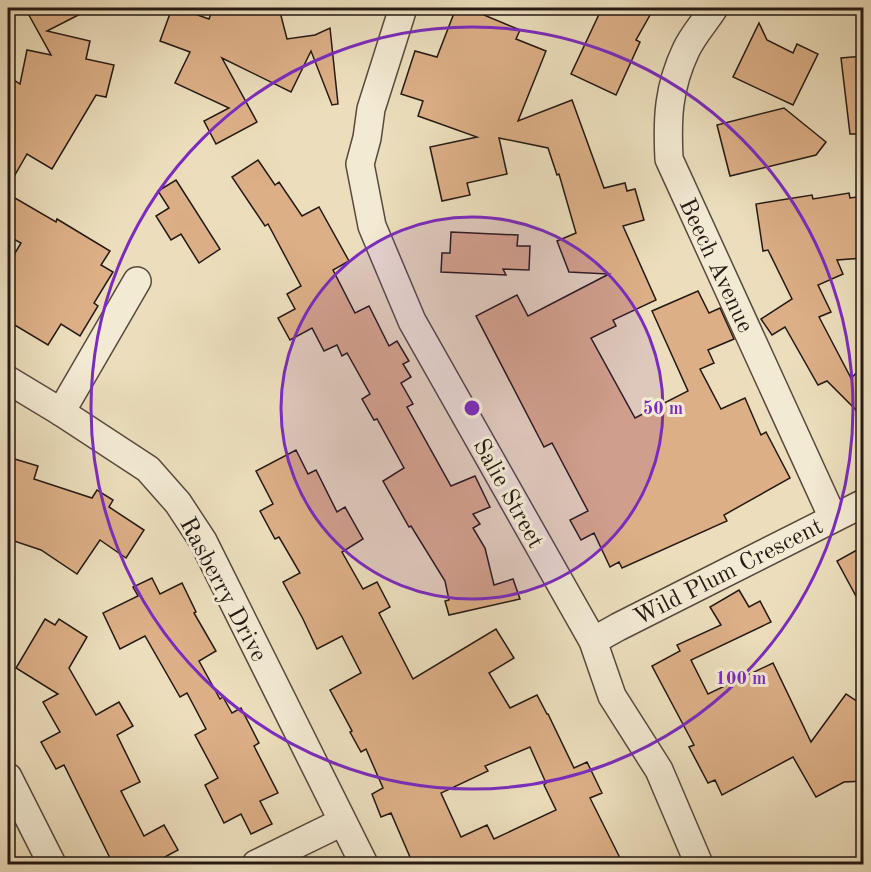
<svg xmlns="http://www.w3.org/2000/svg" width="871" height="872" font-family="'Old Standard TT',serif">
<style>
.building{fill:#dcaf87;stroke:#241914;stroke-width:1.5;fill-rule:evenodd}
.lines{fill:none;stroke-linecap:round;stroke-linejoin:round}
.minor-casing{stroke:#564a3e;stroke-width:30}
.minor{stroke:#f3ead3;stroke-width:27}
.ring{fill:none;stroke:#7b2cbf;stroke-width:3}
.labels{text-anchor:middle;stroke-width:6;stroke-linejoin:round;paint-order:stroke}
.street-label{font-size:24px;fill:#241914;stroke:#f3ead3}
.centre{fill:#7b2cbf;stroke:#f3ead3;stroke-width:3}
.ring-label{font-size:18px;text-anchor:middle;font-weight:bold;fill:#7b2cbf;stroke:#f3ead3;stroke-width:6;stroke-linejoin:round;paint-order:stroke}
</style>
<rect width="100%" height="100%" fill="#ecdebc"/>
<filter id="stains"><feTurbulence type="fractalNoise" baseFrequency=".00333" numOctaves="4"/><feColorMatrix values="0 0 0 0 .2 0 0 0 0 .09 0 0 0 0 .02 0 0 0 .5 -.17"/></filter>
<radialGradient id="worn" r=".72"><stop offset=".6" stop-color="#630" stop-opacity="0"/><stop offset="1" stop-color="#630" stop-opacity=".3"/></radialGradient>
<g class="building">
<polygon points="25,8 92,8 47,31 90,41 86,59 114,65 106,97 96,95 52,169 27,154 8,187 8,76 20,84 27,50 51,55"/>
<polygon points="172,8 178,8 209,19 213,8 279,8 287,39 315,35 330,28 338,104 332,105 311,51 291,92 222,58 257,122 216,144 204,121 229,108 175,83 190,52 160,41"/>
<polygon points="456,8 482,8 479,13 520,30 516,39 546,51 518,121 572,100 604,188 625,183 627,191 635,189 644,220 623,226 656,300 613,320 616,326 591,338 635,418 688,391 652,311 698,291 709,313 720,308 734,339 708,350 714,363 700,369 721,409 745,398 761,435 766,432 790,478 724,515 727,521 622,568 619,562 610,567 594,533 581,540 570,520 588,511 552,443 544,447 476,316 517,295 528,316 609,274 569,272 557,241 576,233 559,174 557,175 548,148 499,138 507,174 467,183 470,195 442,201 430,147 477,137 418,116 423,101 401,94 415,51 437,57"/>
<polygon points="602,8 654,8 636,40 640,42 616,95 571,74"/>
<polygon points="759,23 767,40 793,53 797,44 818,54 793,105 733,77"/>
<polygon points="864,56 864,134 850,134 841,58"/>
<polygon points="784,108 826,142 816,155 730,176 717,125"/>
<polygon points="258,160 275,185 279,182 302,216 319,207 349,261 333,270 355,313 369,306 389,346 397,341 409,361 403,364 411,377 401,383 413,404 407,407 451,486 475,476 490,507 473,514 480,524 473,528 485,548 494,585 513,579 520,599 449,615 445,601 449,600 445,581 411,526 409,527 383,481 404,468 377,419 374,420 362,399 370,394 347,353 342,356 337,345 324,351 312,328 290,340 278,318 295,309 287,294 301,286 268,224 265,226 232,177"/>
<polygon points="176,180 220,249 199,263 181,234 171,240 156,216 169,208 158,191"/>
<polygon points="849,193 850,198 864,196 864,258 837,260 843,274 818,285 831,312 819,317 851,378 864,366 864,418 827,381 818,385 785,327 772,335 761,319 792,299 768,250 763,251 756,204 812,195 813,199"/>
<polygon points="8,194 56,222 57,219 110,251 101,265 113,272 94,303 98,306 80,336 61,324 48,345 8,321 8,265 21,243 8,236"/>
<polygon points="451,232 518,235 517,246 530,246 529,270 503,269 506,275 441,272 442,253 450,253"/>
<path d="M296,450L308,474L316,470L337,512L345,507L363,539L342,552L363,589L377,582L390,607L379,613L413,679L496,629L514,658L489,673L510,708L537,695L547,714H548L574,768L587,762L602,793L590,798L623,864H413L391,813L381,817L372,794L383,788L366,749L361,752L350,732L352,731L330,690L361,673L342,636L317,649L303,619L283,582L300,573L279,537L275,539L260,511L273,504L256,471ZM530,747L546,783L544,785L556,810L494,839L487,825L461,837L441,793L488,771L485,766Z"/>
<polygon points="8,457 38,466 34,479 92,498 97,490 113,500 109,507 144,530 126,558 100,540 77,574 41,550 8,539"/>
<polygon points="864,546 864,611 837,561"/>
<polygon points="152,578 160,594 182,583 196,612 194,613 216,651 199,661 220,699 223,697 232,713 241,708 259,743 254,746 278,793 260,801 272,824 251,834 241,814 224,823 205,785 218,778 195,735 206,729 187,693 180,697 145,636 120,649 103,613 138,596 133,587"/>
<polygon points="739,590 749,607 760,601 771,622 691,660 708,694 773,663 811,742 846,694 864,706 864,781 844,782 816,797 793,757 722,795 715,780 708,783 689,747 694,745 652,666 680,651 677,645 721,625 710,607"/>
<polygon points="45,619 55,625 59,619 87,637 69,668 96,715 119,702 133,726 117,735 140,782 121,791 144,836 164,825 178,850 152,864 113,864 64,765 56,769 41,742 60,732 43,702 58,694 16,668"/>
</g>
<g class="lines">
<g class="minor-casing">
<g id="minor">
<polyline points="403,8 371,109 367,138 360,164 372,226 412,321 593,641 612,696 659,770 699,864"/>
<path d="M714,8C705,22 693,35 686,50C668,88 667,119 669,159L833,518"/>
<polyline points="8,380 61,412 148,469 178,503 203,541 364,864"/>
<polyline points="61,412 137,281"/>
<polyline points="593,641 618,627 864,503"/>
<polyline points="8,777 52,864"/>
<polyline points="256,864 342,822"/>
</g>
</g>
<use href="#minor" class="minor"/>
</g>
<circle cx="472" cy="408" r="191" fill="#7b2cbf" fill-opacity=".12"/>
<g class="ring">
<circle cx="472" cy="408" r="191"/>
<circle cx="472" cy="408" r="381"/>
</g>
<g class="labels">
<g class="street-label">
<text transform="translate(717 265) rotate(65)" y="8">Beech Avenue</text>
<text transform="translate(509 493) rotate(61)" y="8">Salie Street</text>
<text transform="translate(728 571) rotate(-27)" y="8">Wild Plum Crescent</text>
<text transform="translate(224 589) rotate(62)" y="8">Rasberry Drive</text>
</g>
</g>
<circle cx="472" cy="408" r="9" class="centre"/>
<g class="ring-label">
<text x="663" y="414">50 m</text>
<text x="741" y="684">100 m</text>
</g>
<rect width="871" height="872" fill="none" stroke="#ecdebc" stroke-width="30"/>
<rect x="9" y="9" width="853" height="854" fill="none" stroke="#241914" stroke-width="3"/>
<rect x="15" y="15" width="841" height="842" fill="none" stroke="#241914" stroke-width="1.5"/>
<rect width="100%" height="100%" filter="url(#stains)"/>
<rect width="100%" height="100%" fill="url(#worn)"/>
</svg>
